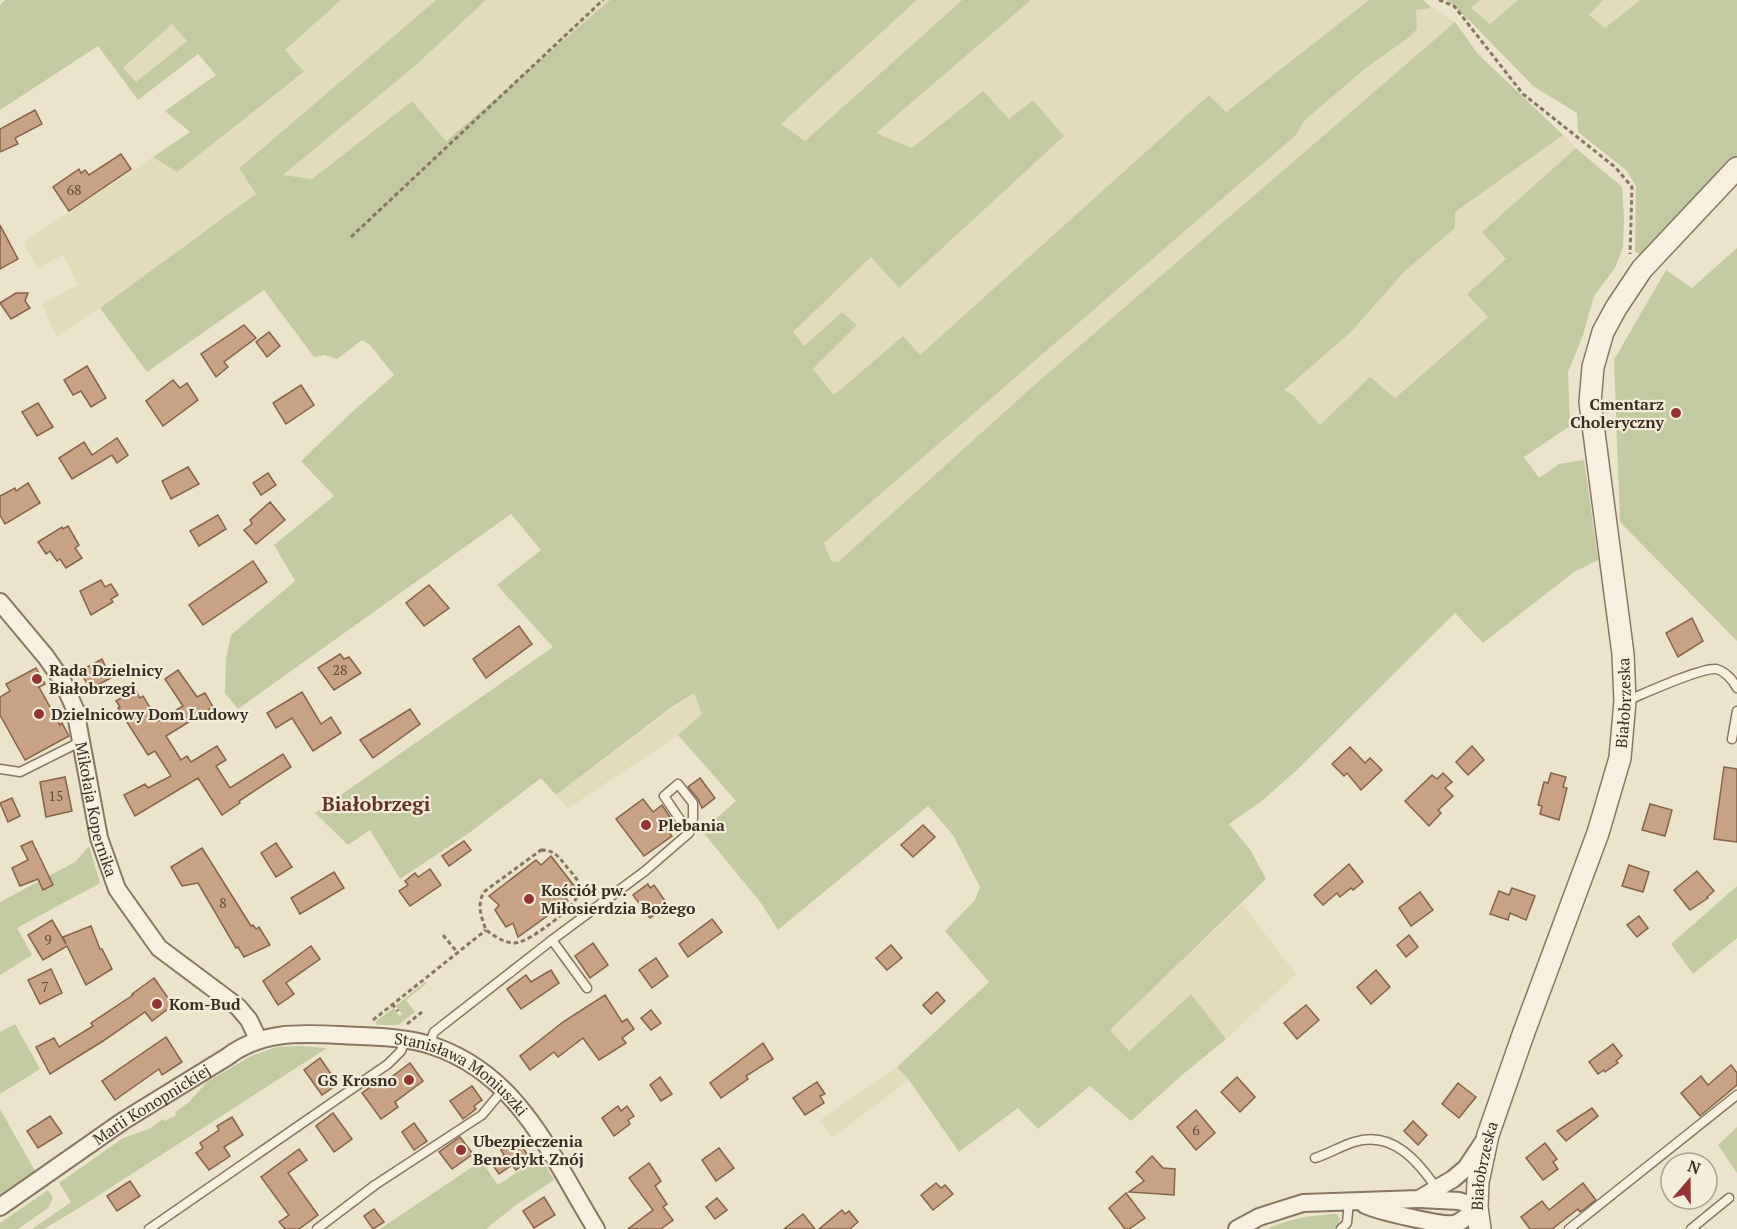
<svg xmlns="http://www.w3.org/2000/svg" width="1737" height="1229" font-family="'PT Serif',serif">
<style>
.farmland{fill:#e2dcb8}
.green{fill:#c4ca9f;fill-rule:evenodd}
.building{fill:#c8a283;stroke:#866247;stroke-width:1.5}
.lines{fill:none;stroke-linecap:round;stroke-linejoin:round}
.service-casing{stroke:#887660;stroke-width:11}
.minor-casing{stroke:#887660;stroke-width:20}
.tertiary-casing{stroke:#887660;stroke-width:24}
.path{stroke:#887660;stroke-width:3;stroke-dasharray:4.5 3;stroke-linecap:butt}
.service{stroke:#f7f0de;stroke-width:8}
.minor{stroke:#f7f0de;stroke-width:16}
.tertiary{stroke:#f7f0de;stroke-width:21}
.poi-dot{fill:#933533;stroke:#f4edda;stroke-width:2}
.labels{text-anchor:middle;stroke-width:4.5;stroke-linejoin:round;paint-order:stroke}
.number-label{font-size:14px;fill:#5e4b3a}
.poi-label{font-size:16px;font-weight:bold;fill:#3a2e22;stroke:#f4edda;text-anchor:start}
.street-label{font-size:16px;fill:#3a2e22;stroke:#f4edda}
.quarter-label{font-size:20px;font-weight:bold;fill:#643324;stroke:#f4edda}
</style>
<rect width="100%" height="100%" fill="#ece3cb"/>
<g class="farmland">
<polygon points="341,0 436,0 239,167 257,194 100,308 57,337 42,304 78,285 63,255 37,269 24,242 153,157 177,171 304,73 285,50"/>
<polygon points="486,0 610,0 445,141 411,102 312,179 282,175 416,65"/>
<polygon points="917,0 962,0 805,141 781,124"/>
<polygon points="1031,0 1369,0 1225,112 1209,95 920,355 902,337 834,395 813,369 856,325 842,312 804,346 792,332 871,257 900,287 1064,136 1033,100 1009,119 983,91 912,149 876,133"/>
<polygon points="1480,0 1518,0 1490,24 1471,8"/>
<polygon points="1603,0 1640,0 1605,28 1589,15"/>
<polygon points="1432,8 1455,22 1032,387 838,562 831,561 824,543 1296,135 1304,121 1366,68 1407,39 1417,28 1415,10"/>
<polygon points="172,24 188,40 136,82 123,69"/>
<polygon points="1563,135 1576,148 1482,232 1506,259 1489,316 1394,398 1370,378 1320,426 1294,396 1283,390 1351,332 1404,272 1455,228 1455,212"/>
<polygon points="695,692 702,714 678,735 568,808 556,795"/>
<polygon points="1242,904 1296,974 1226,1039 1191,994 1129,1051 1110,1030"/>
<polygon points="897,1067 909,1080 833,1137 819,1121"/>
</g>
<g class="green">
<path d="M5,0H341L285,50L304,72L177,172L153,157L190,132L165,111L216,75L198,54L138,100L98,46L0,110V5ZM172,24L187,41L136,82L123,68Z"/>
<polygon points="436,0 486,0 416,65 283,175 312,179 412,101 446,141 610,0 917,0 781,124 805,141 962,0 1031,0 876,133 912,148 983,91 1009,119 1033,100 1064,136 899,288 871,257 793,332 804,346 842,312 857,325 813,369 834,395 903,336 920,355 1209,95 1226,112 1369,0 1423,0 1432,8 1416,10 1417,29 1407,39 1366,68 1304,121 1296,135 824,543 831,561 838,562 1032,387 1455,22 1478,54 1563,135 1455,212 1455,228 1404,272 1351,332 1284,390 1294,396 1320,425 1370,377 1395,398 1488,317 1467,294 1506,259 1482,232 1576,148 1622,187 1624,217 1623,247 1615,268 1594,296 1583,335 1568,372 1570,426 1524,457 1539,478 1559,464 1584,460 1598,560 1574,572 1483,643 1455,613 1298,769 1263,800 1229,824 1251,851 1266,879 1110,1030 1129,1051 1191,994 1226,1039 1182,1075 1131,1121 1090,1086 1038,1129 1018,1108 959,1152 909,1080 897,1067 989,982 945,931 975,900 980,887 953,835 928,806 778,930 761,903 702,831 736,801 678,735 702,714 694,693 672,707 556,795 541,778 469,833 400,879 370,830 348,845 315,813 553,647 497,585 541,550 511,514 238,709 225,693 226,659 231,635 295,581 274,545 334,496 301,461 351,413 394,375 370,345 362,340 337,359 325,355 314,357 264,290 147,372 100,308 256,194 239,168"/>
<polygon points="1447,0 1480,0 1471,8 1490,24 1518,0 1603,0 1589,15 1605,28 1640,0 1737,0 1737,158 1643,257 1635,251 1636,186 1626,170 1578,132 1577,113 1533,86 1469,20"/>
<polygon points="1737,248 1737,641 1620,522 1614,360 1666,270 1692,288"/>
<polygon points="89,846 100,883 17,928 32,955 0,975 0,902 75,862"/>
<polygon points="1737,886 1737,938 1693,974 1671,944"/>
<polygon points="425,982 427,983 406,1000 415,1012 398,1025 377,1025 376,1021 394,1008 399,1016 402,1014 396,1006"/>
<polygon points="15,1024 40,1069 0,1094 0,1032"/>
<polygon points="299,1046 327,1048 79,1208 44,1229 32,1229 71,1202 59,1183 123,1138 149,1129 163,1119 165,1121 176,1115 175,1112 188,1103 207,1082 251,1056 277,1047"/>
<polygon points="0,1109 39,1178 0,1196"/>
<polygon points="1737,1127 1737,1173 1718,1145"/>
<polygon points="540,1157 554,1180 517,1204 486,1229 380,1229 481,1161 498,1185"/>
<polygon points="48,1190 53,1198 48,1208 18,1229 0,1229 0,1223"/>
<path d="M1336,1214L1340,1218L1337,1229H1267C1287,1219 1314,1215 1336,1214Z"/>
</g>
<g class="building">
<polygon points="35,110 42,124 15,138 18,144 0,152 0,129"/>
<polygon points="121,154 131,169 69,211 53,187 79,169 81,173 85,170 89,175"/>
<polygon points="0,225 18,259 0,269"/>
<polygon points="16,293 28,293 25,301 30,308 11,319 0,303"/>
<polygon points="244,325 256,338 224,362 228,367 216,377 201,354"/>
<polygon points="269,332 280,346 267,357 256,342"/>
<polygon points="87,366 106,398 91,407 81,391 73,395 64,380"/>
<polygon points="173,380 180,388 187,383 198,400 163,426 146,401"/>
<polygon points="301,385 314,405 286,424 273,403"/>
<polygon points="38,403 53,427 37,436 22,412"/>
<polygon points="117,438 128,455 117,463 112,455 72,479 59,458 84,442 92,455"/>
<polygon points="188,467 199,484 171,499 162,481"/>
<polygon points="268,473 276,485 261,495 253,483"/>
<polygon points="28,483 40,503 5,524 0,515 0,496 15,488 16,491"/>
<polygon points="270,502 285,520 256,544 244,530 252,524 250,520"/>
<polygon points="218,515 226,529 199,546 190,531"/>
<polygon points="68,526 79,545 75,548 82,558 66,568 60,559 57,561 50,551 46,554 38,542 62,527 63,529"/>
<polygon points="253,561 267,582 203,625 189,605"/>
<polygon points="101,580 105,587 111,584 118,595 111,599 113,602 91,615 80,591"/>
<polygon points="429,585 449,608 424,626 406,603"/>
<polygon points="1692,618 1703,641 1678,657 1666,633"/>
<polygon points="519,626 532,644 486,678 473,659"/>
<polygon points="340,654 344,659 349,657 361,673 334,690 318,668"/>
<polygon points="102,659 111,678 90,689 80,671"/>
<polygon points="36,668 45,684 39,687 60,725 62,723 69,736 25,760 0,715 0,697 10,691 6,684"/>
<polygon points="178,670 197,697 205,693 213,707 166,736 181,760 187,756 191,762 217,746 226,760 216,766 230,788 283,754 291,767 239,801 240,803 222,815 198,778 135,816 124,795 145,784 148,788 171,776 155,751 148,755 118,708 120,707 116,701 135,689 140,698 143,696 158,721 183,706 165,679"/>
<polygon points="302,692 321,724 331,717 341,733 313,751 292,718 276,728 267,713"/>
<polygon points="410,709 420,724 373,758 360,740"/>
<polygon points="1472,746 1484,760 1468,775 1456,762"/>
<polygon points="1350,747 1365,763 1370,758 1382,770 1361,790 1347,773 1344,776 1332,764"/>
<polygon points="1724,767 1737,769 1737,842 1714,839"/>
<polygon points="1443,773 1452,782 1445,788 1453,796 1438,810 1441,813 1429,826 1405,801 1432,775 1437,779"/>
<polygon points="1551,773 1566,777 1563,787 1567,788 1559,820 1540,814 1542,806 1538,805 1544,782 1548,783"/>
<polygon points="65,777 72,811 46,817 40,782"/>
<polygon points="700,778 715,798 702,808 698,799 688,787"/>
<polygon points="12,798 20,816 8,822 0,803"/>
<polygon points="643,799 653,812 662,805 674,823 666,829 672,836 644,856 616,819"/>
<polygon points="1650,804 1672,810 1665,836 1642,830"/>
<polygon points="923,825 935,837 913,857 901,845"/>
<polygon points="32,841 53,885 43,890 38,879 20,886 12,868 28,860 21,846"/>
<polygon points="464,841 471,850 449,866 442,856"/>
<polygon points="276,843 292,867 276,877 261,853"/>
<polygon points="202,848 251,926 253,925 256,929 259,927 270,945 244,957 238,947 236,948 198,883 182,886 171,867"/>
<polygon points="551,856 575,887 564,896 568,901 518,937 513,923 506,927 495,910 499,905 489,896 536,860 541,865"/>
<polygon points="1349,864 1363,882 1353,890 1351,888 1340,897 1337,893 1323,905 1314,895"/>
<polygon points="1629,865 1649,872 1643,892 1622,886"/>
<polygon points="430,869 441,885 410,906 399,891 408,885 405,881 415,873 418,877"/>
<polygon points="1697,871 1714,891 1707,897 1708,898 1690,910 1674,890"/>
<polygon points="334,872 344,888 300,914 291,898"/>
<polygon points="648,884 650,888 654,885 668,905 650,918 633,895"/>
<polygon points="1512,888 1535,896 1526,920 1510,913 1508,920 1490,914 1499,891 1509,895"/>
<polygon points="1420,892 1433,910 1411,926 1399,908"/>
<polygon points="1639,916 1648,928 1637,937 1627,925"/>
<polygon points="712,919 722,932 688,957 679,944"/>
<polygon points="52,920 66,944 63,937 91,926 100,949 102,949 112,969 86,985 67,946 43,960 28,935"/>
<polygon points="1409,935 1418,947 1406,957 1397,945"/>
<polygon points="593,943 608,965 590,978 575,956"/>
<polygon points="891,945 902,958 887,970 876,958"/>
<polygon points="311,946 320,959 286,983 294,994 278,1005 263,981"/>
<polygon points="656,958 668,976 652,988 639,970"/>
<polygon points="51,969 62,993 40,1004 28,980"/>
<polygon points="551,970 559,983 521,1009 507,989 526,975 531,982"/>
<polygon points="1376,970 1390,987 1371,1004 1357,987"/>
<polygon points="154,978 173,1005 152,1021 145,1012 103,1041 50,1074 36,1047 54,1038 59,1047 93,1026 91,1023 133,995 132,994"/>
<polygon points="937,992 945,1001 931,1014 923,1005"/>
<polygon points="605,995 622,1022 627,1019 634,1029 622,1038 626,1043 599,1060 583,1038 558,1057 554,1052 530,1070 520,1056 563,1022"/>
<polygon points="1306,1005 1319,1020 1297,1039 1284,1023"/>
<polygon points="651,1010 661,1023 651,1030 641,1018"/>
<polygon points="166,1037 182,1062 162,1075 159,1069 115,1100 102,1081"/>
<polygon points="763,1043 773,1059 746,1076 748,1079 721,1098 710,1083"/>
<polygon points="1613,1044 1622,1056 1616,1061 1618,1063 1605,1072 1604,1070 1598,1074 1589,1062"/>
<polygon points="320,1058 338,1084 322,1095 304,1070"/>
<polygon points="410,1063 423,1081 395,1102 398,1107 381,1119 362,1093 379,1081 382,1084"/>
<polygon points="1731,1065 1737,1073 1737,1085 1700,1116 1681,1093 1701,1076 1708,1085"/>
<polygon points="660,1077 672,1094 661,1101 650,1085"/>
<polygon points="1237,1077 1255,1097 1240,1112 1221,1092"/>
<polygon points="817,1082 825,1094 820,1096 824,1103 805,1115 793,1098"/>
<polygon points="1458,1083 1476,1097 1459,1118 1442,1104"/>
<polygon points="472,1086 482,1100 474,1106 476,1109 463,1119 450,1101"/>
<polygon points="618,1106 621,1111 627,1106 634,1116 628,1120 630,1124 614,1136 602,1118"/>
<polygon points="1592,1108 1598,1116 1566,1141 1557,1131"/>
<polygon points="1196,1110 1215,1133 1196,1150 1177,1127"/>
<polygon points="333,1113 352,1139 334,1152 316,1126"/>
<polygon points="50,1116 62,1133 38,1148 27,1131"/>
<polygon points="232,1117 243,1135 224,1147 230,1156 209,1170 196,1153 203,1148 200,1143 219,1130 217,1126"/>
<polygon points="1413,1121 1427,1135 1418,1145 1404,1131"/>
<polygon points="414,1123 427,1141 414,1150 402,1132"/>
<polygon points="460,1137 473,1154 452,1169 439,1152"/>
<polygon points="516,1139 531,1159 516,1170 512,1165 499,1174 492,1164 504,1155 501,1150"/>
<polygon points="1545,1143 1557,1159 1553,1162 1558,1169 1543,1180 1526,1158"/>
<polygon points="719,1148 734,1168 716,1181 702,1160"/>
<polygon points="299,1149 307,1160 288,1173 318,1215 299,1229 285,1229 279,1222 289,1215 261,1177"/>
<polygon points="1152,1156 1163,1168 1175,1169 1174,1195 1129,1192 1144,1181 1136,1172"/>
<polygon points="649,1163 661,1181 655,1186 667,1204 663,1207 673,1220 661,1229 628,1229 653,1210 629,1178"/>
<polygon points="130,1181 140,1196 117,1211 107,1196"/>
<polygon points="936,1183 941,1188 945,1185 953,1194 933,1210 921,1195"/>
<polygon points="1583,1183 1596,1200 1580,1212 1578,1209 1552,1229 1530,1229 1521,1217 1542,1201 1549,1210"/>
<polygon points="1126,1193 1145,1218 1129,1229 1125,1229 1109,1208"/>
<polygon points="544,1197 555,1215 534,1228 523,1211"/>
<polygon points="717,1198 727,1210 715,1219 706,1207"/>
<polygon points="374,1209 384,1222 373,1229 364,1216"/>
<polygon points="842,1210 845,1214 849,1211 858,1222 850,1229 819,1229"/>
<polygon points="803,1214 815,1229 784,1229"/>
</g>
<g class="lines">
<g class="service-casing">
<g id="service">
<path d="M1626,701C1643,694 1702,667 1716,669C1725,671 1733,680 1737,688"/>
<polyline points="1732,739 1737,711"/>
<polyline points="0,769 20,772 82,741"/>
<polyline points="552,940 587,988"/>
<polyline points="429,1045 434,1032 552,940 645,871 689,833 685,827 693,819 693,803 678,784 664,796 685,827"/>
<path d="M1315,1158C1328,1154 1341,1146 1354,1142C1392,1130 1418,1161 1437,1189"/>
<polyline points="149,1229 388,1064 401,1051 405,1040"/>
<polyline points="317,1229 375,1185 482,1115 497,1097"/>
<polyline points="1341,1229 1347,1223 1349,1201"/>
<polyline points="1569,1229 1737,1095"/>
<polyline points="1691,1229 1729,1198"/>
</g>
</g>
<g class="minor-casing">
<g id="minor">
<path id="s1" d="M0,602L46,657L62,680L75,709L99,838L117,889L159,948L238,1007L249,1020L258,1039"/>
<path d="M1365,1205C1378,1211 1442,1226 1454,1224C1463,1222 1470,1213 1477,1207L1459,1201L1420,1199"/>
<path id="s2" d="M0,1207L123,1121L227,1057C261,1031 298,1033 340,1035C369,1037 401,1036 430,1045C519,1073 551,1156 596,1229"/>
<polyline points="1237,1229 1259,1217 1303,1203 1419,1199 1453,1179 1466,1168 1484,1141"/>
</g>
</g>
<g class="tertiary-casing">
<g id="tertiary">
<path id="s3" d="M1480,1229L1477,1207L1478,1182L1488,1135L1524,1032L1598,833L1620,758L1625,701L1623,654L1590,402L1593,367L1603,332L1616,308L1642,269L1737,168"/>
</g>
</g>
<g class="path">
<polyline points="1439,0 1454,6 1523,94 1615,167 1632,187 1630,254"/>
<polyline points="351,237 603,0"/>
<path d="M541,850C554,850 558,856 566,866C571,872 580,881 580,889C581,904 530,942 515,943C504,943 494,936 486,930C481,916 476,903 485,891Z"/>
<polyline points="443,935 457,952"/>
<polyline points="392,1004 398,1011"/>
<polyline points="373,1020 486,930"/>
<polyline points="407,1024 422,1012"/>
</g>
<use href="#service" class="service"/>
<use href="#minor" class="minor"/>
<use href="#tertiary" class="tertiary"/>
</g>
<g class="poi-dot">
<circle cx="1676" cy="413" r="6"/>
<circle cx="37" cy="679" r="6"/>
<circle cx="39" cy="714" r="6"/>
<circle cx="646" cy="825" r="6"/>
<circle cx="529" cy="899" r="6"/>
<circle cx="157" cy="1004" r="6"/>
<circle cx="409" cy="1080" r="6"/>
<circle cx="461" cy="1150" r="6"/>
</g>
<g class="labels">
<g class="number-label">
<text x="74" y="195">68</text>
<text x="340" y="675">28</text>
<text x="56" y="801">15</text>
<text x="223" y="908">8</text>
<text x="48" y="945">9</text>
<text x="45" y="992">7</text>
<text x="1196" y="1135">6</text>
</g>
<g class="poi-label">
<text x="1664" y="410" text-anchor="end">Cmentarz<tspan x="1664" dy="18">Choleryczny</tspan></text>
<text x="49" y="676">Rada Dzielnicy<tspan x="49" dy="18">Białobrzegi</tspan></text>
<text x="51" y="720">Dzielnicowy Dom Ludowy</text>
<text x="658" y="831">Plebania</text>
<text x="541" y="896">Kościół pw.<tspan x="541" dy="18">Miłosierdzia Bożego</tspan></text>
<text x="169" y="1010">Kom-Bud</text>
<text x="397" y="1086" text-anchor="end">GS Krosno</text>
<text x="473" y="1147">Ubezpieczenia<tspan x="473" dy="18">Benedykt Znój</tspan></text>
</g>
<g class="street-label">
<text dy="6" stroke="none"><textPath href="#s3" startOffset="550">Białobrzeska</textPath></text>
<text dy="6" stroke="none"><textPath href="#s1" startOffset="234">Mikołaja Kopernika</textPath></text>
<text dy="6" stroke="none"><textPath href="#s2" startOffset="522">Stanisława Moniuszki</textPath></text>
<text dy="6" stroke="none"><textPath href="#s2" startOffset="183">Marii Konopnickiej</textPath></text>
<text dy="6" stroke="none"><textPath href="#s3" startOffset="64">Białobrzeska</textPath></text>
</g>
<g class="quarter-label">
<text x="376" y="811">Białobrzegi</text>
</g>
</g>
<g transform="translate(1689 1181) rotate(20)"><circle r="28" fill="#f4edda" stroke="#aaa190" stroke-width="1.5"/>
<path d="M0-4.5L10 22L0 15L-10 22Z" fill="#933533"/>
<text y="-9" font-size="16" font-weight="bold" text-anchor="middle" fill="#3a2e22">N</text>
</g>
</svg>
